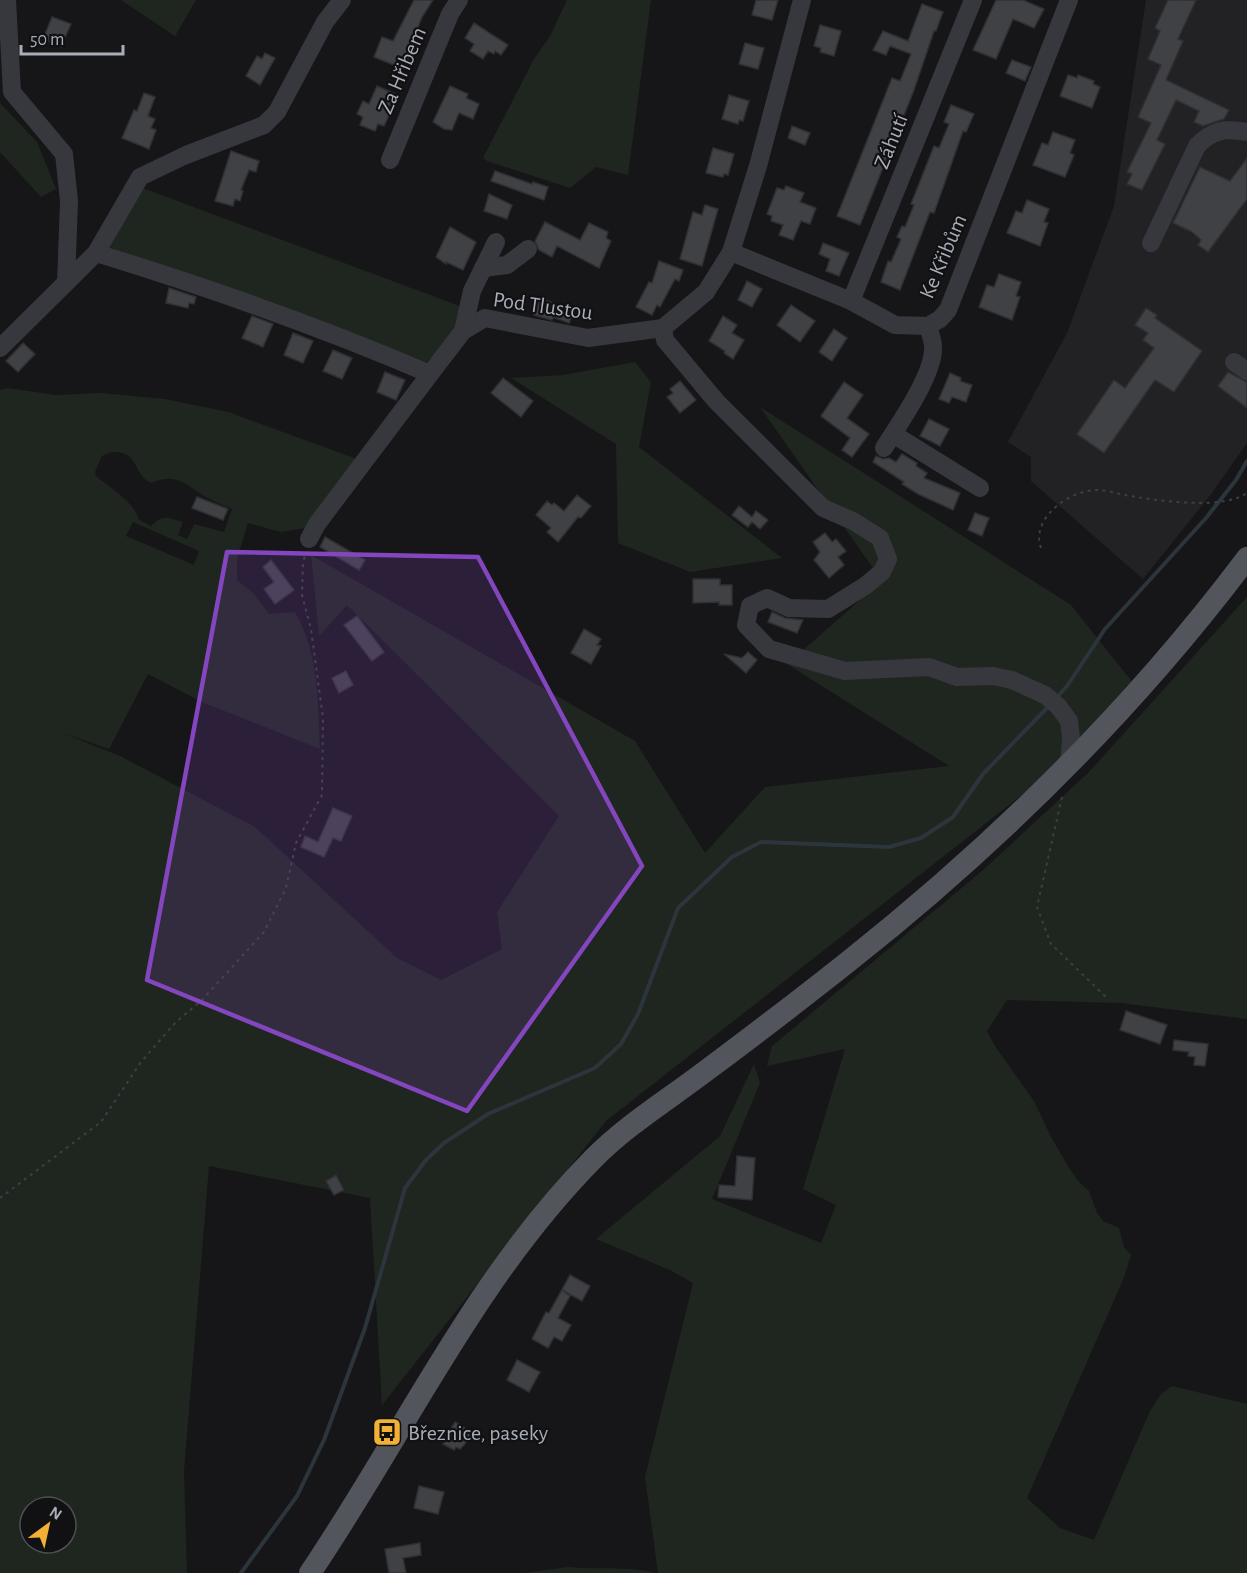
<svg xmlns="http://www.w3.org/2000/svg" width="1247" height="1573" font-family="'Alegreya Sans',sans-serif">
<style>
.built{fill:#222225}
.green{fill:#1e261f;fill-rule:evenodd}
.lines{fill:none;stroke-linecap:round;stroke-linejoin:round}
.stream{stroke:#2c353c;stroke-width:4}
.building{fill:#404145;stroke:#303034;stroke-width:1.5}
.path{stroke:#3d3f44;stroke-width:2;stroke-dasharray:3 4.5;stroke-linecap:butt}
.minor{stroke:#37383d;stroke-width:18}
.major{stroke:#53555c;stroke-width:22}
.marked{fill:#8446be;fill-opacity:0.2;stroke:#8446be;stroke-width:4.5;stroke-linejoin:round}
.labels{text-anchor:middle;stroke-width:4.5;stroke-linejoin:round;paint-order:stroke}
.street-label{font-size:22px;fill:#a8adb8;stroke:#111113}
.poi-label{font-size:22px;fill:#a8adb8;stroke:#111113;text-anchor:start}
</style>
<rect width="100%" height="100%" fill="#161618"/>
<polygon class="built" points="1146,0 1247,0 1247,443 1212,493 1143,579 1031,481 1031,457 1008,442 1067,333 1114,206"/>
<g class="green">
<polygon points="121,0 196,0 175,36"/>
<polygon points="567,0 651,0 628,175 596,167 570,188 487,161 483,158 534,59 550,36"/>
<polygon points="0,103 37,142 56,189 41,197 0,152"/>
<polygon points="140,187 465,308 460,328 424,365 110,248"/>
<polygon points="635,362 651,382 639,447 782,558 690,572 618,543 616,444 511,378 563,375"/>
<path d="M8,388L55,395L102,393L165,399L228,412L357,459L311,527L281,532L248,523L237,559V580L253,593L269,614L295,612C319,653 318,702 320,749L204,703L148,674L109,749L60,732L120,756L255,827L397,958L441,980L502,949L497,912L559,816L347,605L319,636L311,555L635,741L705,853L765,787L949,766L787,664L882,581L760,407L1071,605L1133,683L1055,769L606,1121L382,1405L370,1198L209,1166L184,1471L187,1573H0V390ZM111,452C141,451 131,473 151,483C177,472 185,484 206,497C214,502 224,505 232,509L224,532L194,524L187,539L178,535L183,522C167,518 164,514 151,526L139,520C133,500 111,489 96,476L95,472L102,456ZM133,522L199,551L194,565L126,536ZM30,1507H66V1543H30Z"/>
<polygon points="1247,597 1247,1019 1121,1003 1007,1000 987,1031 995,1046 1034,1101 1051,1137 1069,1168 1079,1182 1089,1191 1097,1213 1103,1221 1119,1228 1124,1247 1131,1255 1123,1280 1027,1498 1060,1528 1094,1540 1150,1411 1161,1394 1172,1386 1247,1404 1247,1573 658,1573 645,1477 693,1283 670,1270 596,1239 720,1136 754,1064 760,1083 712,1199 821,1243 836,1205 803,1189 845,1049 767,1066 772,1046 982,871 1089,772"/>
<path d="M568,1567C597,1570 628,1566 656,1573H524Z"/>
</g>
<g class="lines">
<g class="stream">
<polyline points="1058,696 1067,686 1105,629 1206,518 1236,480 1247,461"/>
<polyline points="241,1573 297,1496 324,1440 365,1328 405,1188 426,1160 444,1143 488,1114 595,1068 621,1044 638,1014 678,908 732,857 761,842 889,847 921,838 953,817 983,774 1048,707"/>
</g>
</g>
<g class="building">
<polygon points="414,0 433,0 422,17 413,40 416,41 404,69 374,57 382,37 393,41"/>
<polygon points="756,0 778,0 772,20 752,15"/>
<polygon points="996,0 1023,0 1044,9 1034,28 1013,19 996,59 973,50"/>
<polygon points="1168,0 1196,0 1178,39 1183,41 1166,80 1229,110 1224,119 1203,126 1194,122 1199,111 1176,100 1157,140 1165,144 1142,190 1127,184 1132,174 1127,172 1151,123 1138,117 1161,65 1148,59 1160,31 1155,28"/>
<polygon points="922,4 943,12 936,31 934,31 914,90 860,225 837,216 892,78 900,81 911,54 890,46 886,55 873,50 883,31 908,41"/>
<polygon points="52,17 71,24 61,47 43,39"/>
<polygon points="474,23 508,45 501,55 495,51 494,54 488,51 483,59 470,51 474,44 465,38"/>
<polygon points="820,25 841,31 834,56 820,52 821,48 814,46"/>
<polygon points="745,43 764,48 758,69 739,64"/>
<polygon points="265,53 275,58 260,85 246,76 257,56 262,59"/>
<polygon points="1012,60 1031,67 1025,81 1006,73"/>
<polygon points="1068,75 1077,78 1078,75 1094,81 1093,84 1100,87 1092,108 1060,96"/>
<polygon points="377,86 395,94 387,112 390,113 384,126 378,124 375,131 360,125 363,117 357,114 363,101 369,104"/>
<polygon points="450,86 468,94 466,98 479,104 473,119 459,113 452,130 444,129 433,122"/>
<polygon points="144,93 155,97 148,116 155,119 151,128 156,130 149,149 122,138 134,110 137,111"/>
<polygon points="729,95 749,101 743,121 739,120 738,124 722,119"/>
<polygon points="951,105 974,114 966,132 963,131 934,213 930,212 900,290 881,282 888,261 891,262 901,239 897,237 902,226 905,227 914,205 911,204 934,146 939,148 949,124 944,122"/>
<polygon points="792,126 810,133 805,145 788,138"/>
<polygon points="1053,132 1075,140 1070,153 1074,155 1065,177 1033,165 1042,143 1048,145"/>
<polygon points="713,148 734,154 728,175 724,174 723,177 706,173"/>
<polygon points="231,151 259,161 256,172 249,170 241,190 243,191 240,201 235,199 233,206 215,201"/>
<polygon points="1247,158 1247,199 1208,252 1198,245 1201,240 1192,232 1173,223 1200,167 1230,181"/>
<polygon points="495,171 532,184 533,182 548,187 544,200 491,181"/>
<polygon points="786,186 804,193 800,202 816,208 810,224 801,221 793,240 779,235 783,225 771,221 772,216 767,214 777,188 784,190"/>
<polygon points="489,194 512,205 507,219 484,211"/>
<polygon points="1027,200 1049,209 1044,222 1048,223 1040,246 1007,233 1016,211 1022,213"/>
<polygon points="705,205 718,209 702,266 680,259 693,212 702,215"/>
<polygon points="545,222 580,240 589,223 608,232 606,238 611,241 599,268 557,246 552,257 539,250 535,241"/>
<polygon points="450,227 476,242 463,270 446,262 446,264 436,257"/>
<polygon points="823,243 849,253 839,276 826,271 830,259 819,254"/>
<polygon points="659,261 683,270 679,281 675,279 660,307 657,305 652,315 636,307 649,282 652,283"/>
<polygon points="999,274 1021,282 1016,296 1020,297 1012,320 979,307 987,285 994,287"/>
<polygon points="747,281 762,289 752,307 738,300"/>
<polygon points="169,288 196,297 194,304 189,303 188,308 166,303"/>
<polygon points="540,298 574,311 569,323 553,317 552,320 534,315"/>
<polygon points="791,305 815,321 800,342 777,325"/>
<polygon points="1146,308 1157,315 1155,318 1202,351 1174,392 1155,380 1104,453 1077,434 1114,380 1125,388 1154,348 1143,340 1148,333 1135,325"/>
<polygon points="252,316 273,324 263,347 242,338"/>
<polygon points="723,316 737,325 732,333 744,340 733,359 724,353 725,351 709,341"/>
<polygon points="834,329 847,338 832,361 819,352"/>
<polygon points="293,333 313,341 303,363 284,355"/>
<polygon points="23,343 35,354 18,372 6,361"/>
<polygon points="333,350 352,358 342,379 323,371"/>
<polygon points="385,372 405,380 396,400 377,392"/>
<polygon points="1228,372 1247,382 1247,408 1218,386"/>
<polygon points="950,373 961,378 960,381 972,385 966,402 952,397 949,403 939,399"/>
<polygon points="503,378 533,401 521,417 491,393"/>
<polygon points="680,381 696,400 680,413 667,397 673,393 670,389"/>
<polygon points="844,382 863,395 847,418 869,434 852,457 842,450 850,438 821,416"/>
<polygon points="929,419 949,429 940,446 920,436"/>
<polygon points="902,454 917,463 916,466 927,473 924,478 960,493 953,510 918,494 902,484 904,482 873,462 876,456 883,459 889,458 896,462"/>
<polygon points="577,495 591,506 581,518 578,517 558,542 547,532 551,528 536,515 547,501 552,505 554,503 564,511"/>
<polygon points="197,497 228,509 223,520 192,508"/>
<polygon points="739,506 752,517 756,511 768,520 760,529 752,522 748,527 732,515"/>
<polygon points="975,513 989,518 982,536 968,530"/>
<polygon points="825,533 832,542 836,539 846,551 838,557 844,565 829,578 814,560 820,552 813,542"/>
<polygon points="325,537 365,560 359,570 320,547"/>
<polygon points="271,560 294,590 275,604 264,589 274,582 263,567"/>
<polygon points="693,579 720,579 720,585 732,585 732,605 719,605 719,602 693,603"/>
<polygon points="772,612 785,618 803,620 797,633 768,622"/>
<polygon points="357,616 384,652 372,661 344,625"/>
<polygon points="584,629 601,639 597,645 601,646 591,664 571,653"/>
<polygon points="748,652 757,660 746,673 724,654 742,658"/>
<polygon points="346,671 353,685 339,693 332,678"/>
<polygon points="333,808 352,816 341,841 333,838 324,857 301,847 305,836 318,842"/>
<polygon points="1126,1011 1167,1025 1160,1044 1120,1030"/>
<polygon points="1174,1040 1208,1044 1205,1066 1194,1065 1195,1057 1188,1056 1189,1052 1173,1050"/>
<polygon points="737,1156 755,1158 752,1200 718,1197 719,1185 735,1186"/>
<polygon points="336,1175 344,1190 334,1195 326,1181"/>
<polygon points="570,1275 590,1286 582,1301 562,1290 570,1296 558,1318 571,1325 562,1341 554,1337 548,1348 532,1339 546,1312 549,1313"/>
<polygon points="517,1360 540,1372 529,1392 507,1380"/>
<polygon points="455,1422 473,1433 464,1445 460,1449 456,1447 454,1450 443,1444 446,1440 444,1439"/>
<polygon points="419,1486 444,1492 438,1514 414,1508"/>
<polygon points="420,1543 421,1555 403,1558 406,1573 389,1573 385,1549"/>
</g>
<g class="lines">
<g class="path">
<path d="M1041,548C1030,519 1069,490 1097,490C1106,490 1115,493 1124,495C1154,500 1222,511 1247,493"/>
<polyline points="1062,797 1037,907 1051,944 1108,999"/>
<polyline points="0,1198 101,1122 141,1062 175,1023 202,1000 264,932 286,888 296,843 322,795 323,718 311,629 302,595 303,565 305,554"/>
</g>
<g class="minor">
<polyline points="7,0 12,92 64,154 69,201 66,283"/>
<polyline points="390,160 450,14 459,0"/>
<path d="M1151,243L1197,146C1212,130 1225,128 1247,132"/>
<polyline points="731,252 851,301 895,325 928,326 940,319 948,310 1069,0"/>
<path d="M96,253C210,288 321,327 430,374L463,331L485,318L588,338L663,328L706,292L731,252L758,166L802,0"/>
<polyline points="483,268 507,265 528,249"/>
<polyline points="851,301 973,0"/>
<polyline points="663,328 665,340 716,401 823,508 853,521 880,538 888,559 882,572 865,586 828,609 789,608 767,598 750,606 746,625 769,649 845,671 929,667 957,677 993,676 1012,680 1045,695 1059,707 1069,721 1071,738 1069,766"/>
<polyline points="463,331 472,291 496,242"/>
<polyline points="0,348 96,253 140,177 186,155 264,125 277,112 325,22 342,0"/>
<polyline points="1234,362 1247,371"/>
<polyline points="893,434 980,488"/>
<path d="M884,448C899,424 932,377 933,350C934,342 930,334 928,326"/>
<polyline points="309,539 317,524 430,374"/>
</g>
<path class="major" d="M310,1573C404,1434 475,1278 594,1158C626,1126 664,1102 699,1076C750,1038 800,1000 849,961C999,842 1132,711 1247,558"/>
</g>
<path class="marked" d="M227,552L478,557L642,866L467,1111L147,980Z"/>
<defs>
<g id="bus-square" transform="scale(1.5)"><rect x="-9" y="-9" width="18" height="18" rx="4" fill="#f2b134" stroke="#111113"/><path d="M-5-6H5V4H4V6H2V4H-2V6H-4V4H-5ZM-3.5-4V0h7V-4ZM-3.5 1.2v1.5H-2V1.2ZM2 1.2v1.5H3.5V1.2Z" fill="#111"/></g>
</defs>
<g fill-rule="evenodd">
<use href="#bus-square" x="387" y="1432"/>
</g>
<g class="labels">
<g class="street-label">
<text transform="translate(401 70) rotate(-67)" y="8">Za Hřibem</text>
<text transform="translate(890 141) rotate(-68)" y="8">Záhutí</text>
<text transform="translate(942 256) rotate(-67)" y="8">Ke Křibům</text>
<text transform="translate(543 305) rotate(8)" y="8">Pod Tlustou</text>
</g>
<g class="poi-label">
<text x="408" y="1440">Březnice, paseky</text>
</g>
</g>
<g transform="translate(48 1525) rotate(33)"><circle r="28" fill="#111113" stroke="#4d4f55" stroke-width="1.5"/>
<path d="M0-4.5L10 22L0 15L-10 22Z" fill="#f2b134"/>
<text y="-9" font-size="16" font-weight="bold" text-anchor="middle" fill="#a8adb8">N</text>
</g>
<path d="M21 45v9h102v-9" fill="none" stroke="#a8adb8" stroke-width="3"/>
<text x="30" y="45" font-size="18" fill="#a8adb8" stroke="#111113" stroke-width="4.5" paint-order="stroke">50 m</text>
</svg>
